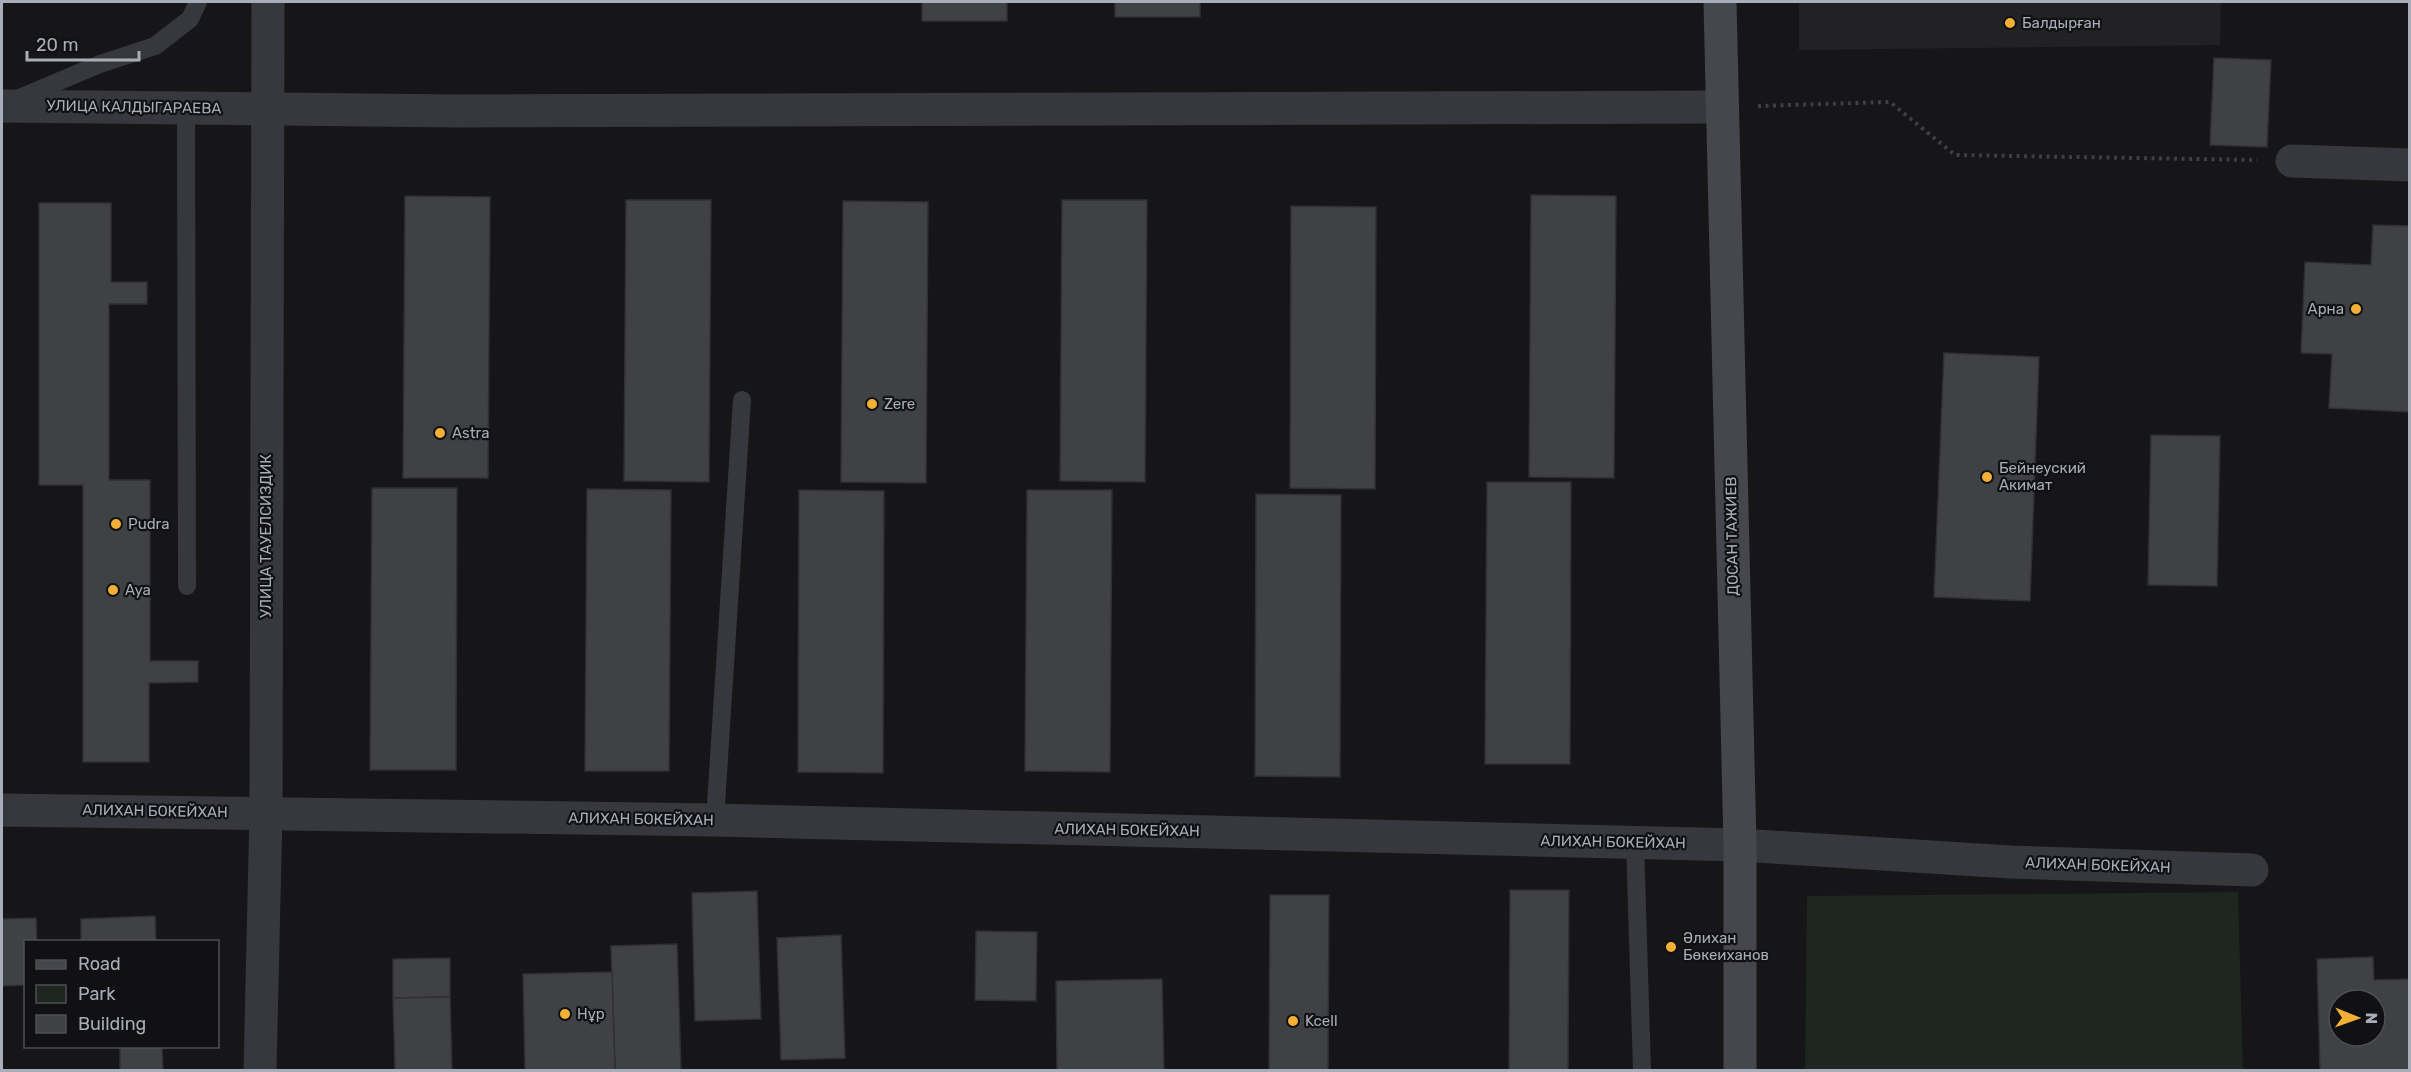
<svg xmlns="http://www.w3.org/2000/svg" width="2411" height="1072" font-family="Rubik,sans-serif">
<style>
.built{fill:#222225}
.green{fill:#1e261f}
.building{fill:#404145;stroke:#303034;stroke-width:1.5;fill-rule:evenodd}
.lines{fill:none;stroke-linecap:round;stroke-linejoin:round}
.path{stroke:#3d3f44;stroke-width:4;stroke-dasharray:3 4.5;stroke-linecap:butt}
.lane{stroke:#37383d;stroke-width:18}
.street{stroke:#37383d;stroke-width:33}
.secondary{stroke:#45474d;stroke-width:33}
.poi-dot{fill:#f2b134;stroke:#111113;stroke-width:2}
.labels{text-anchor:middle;stroke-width:4.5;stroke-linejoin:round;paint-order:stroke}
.poi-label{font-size:15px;fill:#a8adb8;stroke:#111113;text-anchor:start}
.street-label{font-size:15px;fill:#a8adb8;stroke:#111113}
</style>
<rect width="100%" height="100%" fill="#161618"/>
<polygon class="built" points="1799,2 2221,2 2220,45 1799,50"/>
<polygon class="green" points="2238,892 2243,1070 1805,1070 1807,896"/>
<g class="building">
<rect x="922" y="2" width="85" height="19"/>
<rect x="1115" y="2" width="85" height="15"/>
<polygon points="2214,58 2271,60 2267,147 2210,145"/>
<polygon points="1531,195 1616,196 1614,478 1529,477"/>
<polygon points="405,196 490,197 488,478 403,478"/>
<polygon points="626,200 711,200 709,482 624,481"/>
<polygon points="1062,200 1147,200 1145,482 1060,481"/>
<polygon points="843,201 928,202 926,483 841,482"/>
<polygon points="39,203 111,203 111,282 147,282 147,304 109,304 109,480 150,480 150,661 198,661 198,682 149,683 149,762 83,762 83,485 39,485"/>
<polygon points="1291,206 1376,207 1375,489 1290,488"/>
<polygon points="2373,225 2410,226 2410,412 2329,408 2332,354 2301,353 2305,262 2371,265"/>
<polygon points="1944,353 2039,357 2030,601 1934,597"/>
<polygon points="2151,435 2220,436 2217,586 2148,585"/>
<polygon points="1487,482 1571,482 1570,764 1485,764"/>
<polygon points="372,488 457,488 456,770 370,770"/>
<polygon points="587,489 671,490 669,771 585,771"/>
<polygon points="799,490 884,491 883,773 798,772"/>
<polygon points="1027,490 1112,490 1110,772 1025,771"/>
<polygon points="1256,494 1341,495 1340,777 1255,776"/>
<polygon points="1510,890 1569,890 1568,1070 1509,1070"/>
<polygon points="757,891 761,1019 695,1021 692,893"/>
<polygon points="1270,895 1329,895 1328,1070 1269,1070"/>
<polygon points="155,916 156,942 81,942 81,919"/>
<polygon points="36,918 37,942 26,942 26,985 2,986 2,919"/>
<polygon points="976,931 1037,932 1036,1001 975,1000"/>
<polygon points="841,935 845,1058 781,1060 777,938"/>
<polygon points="677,944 681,1070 615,1070 611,946"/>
<path d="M2373,957L2374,980L2410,979V1070H2320L2317,959ZM2339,1000H2375V1036H2339Z"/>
<polygon points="450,958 450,997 393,998 393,959"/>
<polygon points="612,972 615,1070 525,1070 523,974"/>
<polygon points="1162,979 1164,1070 1057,1070 1056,981"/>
<polygon points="450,997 452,1070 395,1070 393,998"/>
<polygon points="120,1047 162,1047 163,1070 120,1070"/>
</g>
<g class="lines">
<polyline class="path" points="1758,106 1890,102 1955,155 2257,160"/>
<g class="lane">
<polyline points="17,99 100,64 155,46 190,19 198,2"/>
<polyline points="186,107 187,586"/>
<polyline points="715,820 742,400"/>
<polyline points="1635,843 1642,1070"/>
</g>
<g class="street">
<polyline points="2,106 460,111 1722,107"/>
<polyline points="2292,161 2410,165"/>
<polyline points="2,810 715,820 1740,845 2010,862 2252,870"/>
<polyline points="260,1070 266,812 268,2"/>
</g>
<polyline class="secondary" points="1720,2 1740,845 1740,1070"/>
</g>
<g class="poi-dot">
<circle cx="2010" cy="23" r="6"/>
<circle cx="2356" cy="309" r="6"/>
<circle cx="872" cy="404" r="6"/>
<circle cx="440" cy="433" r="6"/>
<circle cx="1987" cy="477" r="6"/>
<circle cx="116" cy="524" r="6"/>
<circle cx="113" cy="590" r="6"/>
<circle cx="1671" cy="947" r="6"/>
<circle cx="565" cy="1014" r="6"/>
<circle cx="1293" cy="1021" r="6"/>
</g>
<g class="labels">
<g class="poi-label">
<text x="2022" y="28">Балдырған</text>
<text x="2344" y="314" text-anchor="end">Арна</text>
<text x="884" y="409">Zere</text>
<text x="452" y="438">Astra</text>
<text x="1999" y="473">Бейнеуский<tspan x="1999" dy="17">Акимат</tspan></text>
<text x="128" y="529">Pudra</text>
<text x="125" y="595">Aya</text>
<text x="1683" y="943">Әлихан<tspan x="1683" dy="17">Бөкеиханов</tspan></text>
<text x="577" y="1019">Нұр</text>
<text x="1305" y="1026">Kcell</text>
</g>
<g class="street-label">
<text transform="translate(134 107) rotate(1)" y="5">УЛИЦА КАЛДЫГАРАЕВА</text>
<text transform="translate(266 536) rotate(-90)" y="5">УЛИЦА ТАУЕЛСИЗДИК</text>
<text transform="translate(1732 536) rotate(-91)" y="5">ДОСАН ТАЖИЕВ</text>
<text transform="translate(155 811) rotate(1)" y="5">АЛИХАН БОКЕЙХАН</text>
<text transform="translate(641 819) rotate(1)" y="5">АЛИХАН БОКЕЙХАН</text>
<text transform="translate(1127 830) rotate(1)" y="5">АЛИХАН БОКЕЙХАН</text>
<text transform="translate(1613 842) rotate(1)" y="5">АЛИХАН БОКЕЙХАН</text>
<text transform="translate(2098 865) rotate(2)" y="5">АЛИХАН БОКЕЙХАН</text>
</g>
</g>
<rect width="2411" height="1072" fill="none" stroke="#a8adb8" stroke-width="6"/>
<rect x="24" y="940" width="195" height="108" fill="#111113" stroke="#4d4f55" stroke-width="1.5"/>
<rect x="36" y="960" width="30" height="9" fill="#45474d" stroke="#4d4f55" stroke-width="1.5"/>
<text x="78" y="970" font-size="18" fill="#a8adb8">Road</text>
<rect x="36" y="985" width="30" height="18" fill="#1e261f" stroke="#4d4f55" stroke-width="1.5"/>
<text x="78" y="1000" font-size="18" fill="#a8adb8">Park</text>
<rect x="36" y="1015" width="30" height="18" fill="#404145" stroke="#4d4f55" stroke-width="1.5"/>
<text x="78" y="1030" font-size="18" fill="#a8adb8">Building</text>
<g transform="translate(2357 1018) rotate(91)"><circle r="28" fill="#111113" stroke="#4d4f55" stroke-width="1.5"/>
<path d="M0-4.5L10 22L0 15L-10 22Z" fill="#f2b134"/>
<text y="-9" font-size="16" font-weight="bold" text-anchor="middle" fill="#a8adb8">N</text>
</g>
<path d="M27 51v9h112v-9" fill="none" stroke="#a8adb8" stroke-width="3"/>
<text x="36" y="51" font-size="18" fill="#a8adb8" stroke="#111113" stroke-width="4.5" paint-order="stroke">20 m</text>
</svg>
